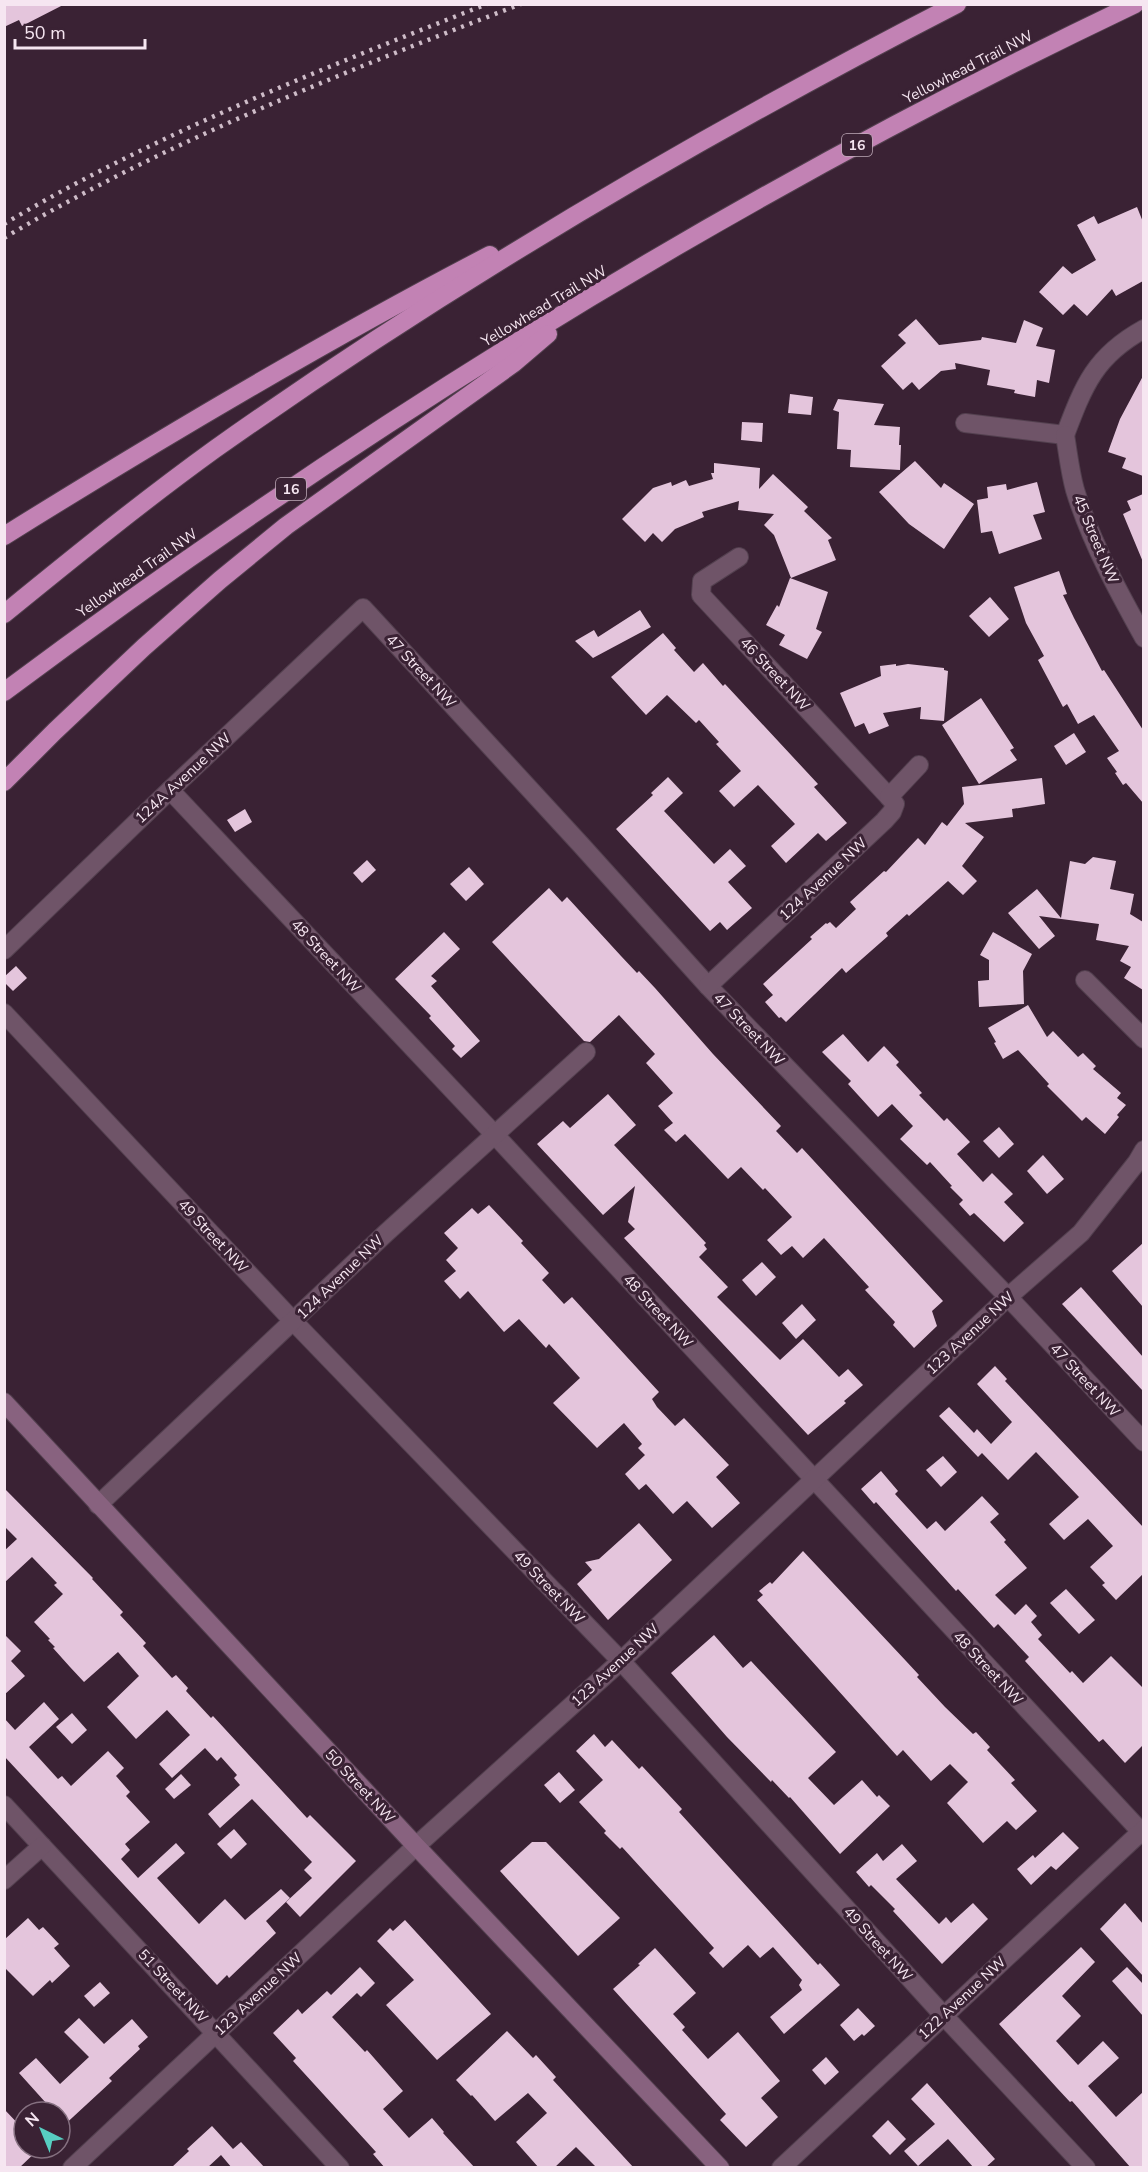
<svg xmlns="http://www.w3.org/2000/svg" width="1148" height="2172" font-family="'Nunito Sans',sans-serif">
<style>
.building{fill:#e4c5dc}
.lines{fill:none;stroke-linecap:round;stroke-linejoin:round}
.minor-casing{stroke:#53404f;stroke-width:20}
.tertiary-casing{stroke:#53404f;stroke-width:20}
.secondary-casing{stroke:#53404f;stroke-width:20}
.motorway-casing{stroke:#53404f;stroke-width:20}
.minor{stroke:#6f5468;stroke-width:18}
.tertiary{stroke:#6f5468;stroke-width:18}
.secondary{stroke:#88627f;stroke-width:18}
.motorway{stroke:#c282b4;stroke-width:18}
.rail{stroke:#cebcc8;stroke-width:4.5;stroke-dasharray:3 6;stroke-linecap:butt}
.labels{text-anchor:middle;stroke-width:6;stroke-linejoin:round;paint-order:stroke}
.shield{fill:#3a2234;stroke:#beabb8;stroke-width:1.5}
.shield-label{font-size:14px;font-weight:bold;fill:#f6e6f1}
.street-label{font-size:15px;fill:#f6e6f1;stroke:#3a2234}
</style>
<rect width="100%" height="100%" fill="#3a2234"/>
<g class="building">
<polygon points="4,4 65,4 22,26 19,20 4,27"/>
<polygon points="1137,207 1143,222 1143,281 1116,296 1112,289 1087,316 1074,304 1063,315 1039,292 1063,266 1072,274 1096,260 1077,225 1094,216 1098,224"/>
<polygon points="916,319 939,345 981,340 982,337 1016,343 1024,320 1043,328 1036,346 1055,350 1049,383 1037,380 1035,397 1014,393 1015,390 987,385 990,370 955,363 956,369 941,371 919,390 912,382 903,390 881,366 906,343 898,335"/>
<polygon points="1143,376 1143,476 1122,468 1126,458 1108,452 1120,419"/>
<polygon points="790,394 813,397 811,415 788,413"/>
<polygon points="838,399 884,404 874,425 900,427 899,445 901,445 900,470 850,467 851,450 837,449 839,412 833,410"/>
<polygon points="742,422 763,423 762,442 741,440"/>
<polygon points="915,461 941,488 944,483 974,504 944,549 909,524 879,492"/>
<polygon points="714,463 760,468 759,489 773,474 808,507 804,511 832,538 828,540 836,560 791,578 774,535 764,525 774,514 738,510 739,501 702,512 704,517 675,529 662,542 653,533 645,542 622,519 653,488 671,482 672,486 686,480 689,486 713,479 711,473 714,473"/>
<polygon points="1037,482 1045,512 1033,515 1042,539 999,554 992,531 981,533 977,500 988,498 987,487 1006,484 1007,490"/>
<polygon points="1143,494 1143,562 1123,514 1131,510 1127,501"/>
<polygon points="1059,571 1067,594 1063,595 1074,618 1102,671 1104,670 1143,730 1143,803 1126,783 1123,785 1115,773 1117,772 1107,758 1119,751 1094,715 1078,724 1067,704 1063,707 1038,660 1044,656 1026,623 1014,587"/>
<polygon points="790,578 828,592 816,629 822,632 807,659 779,645 785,635 766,625 777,605 779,607"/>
<polygon points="990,597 1009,619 989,637 969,616"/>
<polygon points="640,610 651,627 593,658 575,641 594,630 598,637"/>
<polygon points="663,633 676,648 674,650 694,672 703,663 723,686 725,684 818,784 814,787 847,823 826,841 818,833 786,863 771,846 795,824 758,785 734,807 719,791 741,771 716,744 719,742 699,720 696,723 667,695 646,715 611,677"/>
<polygon points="896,664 896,666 908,664 944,668 944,670 948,671 944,721 920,719 921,707 883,713 889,726 869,734 864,723 855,727 840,693 881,676 880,666"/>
<polygon points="981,698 1014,748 1010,750 1017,760 979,784 942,725"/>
<polygon points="1074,733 1086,752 1066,765 1054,746"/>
<polygon points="668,777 683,793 664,811 714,864 730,849 746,866 728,882 752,908 727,930 720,922 710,931 616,829 653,795 651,793"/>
<polygon points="1042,778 1045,804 1012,809 1013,817 965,823 984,837 962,866 977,881 963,895 948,881 909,916 907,914 886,933 888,936 846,973 842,968 786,1022 781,1017 779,1018 765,1002 773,995 763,984 812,939 810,937 826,923 827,924 830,922 836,928 856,909 850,902 884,871 886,872 918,838 925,845 942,822 947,826 964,804 962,787"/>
<polygon points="245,809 252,822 235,832 227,820"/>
<polygon points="1093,857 1116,861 1110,889 1134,894 1130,914 1143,922 1143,990 1124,978 1131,967 1120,961 1129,946 1096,940 1099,924 1039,916 1055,936 1039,949 1008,913 1037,889 1061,918 1070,861 1085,864"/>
<polygon points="367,860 376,870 362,883 353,873"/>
<polygon points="469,867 484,884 466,901 450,884"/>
<polygon points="549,888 562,902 567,897 621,956 637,973 639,971 655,988 713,1054 781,1126 776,1131 797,1153 802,1148 943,1301 932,1311 937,1326 914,1348 893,1325 895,1322 865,1290 869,1287 824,1238 803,1258 792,1246 781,1255 767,1240 792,1217 765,1188 763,1190 741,1167 728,1179 685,1134 676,1142 664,1130 673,1123 658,1106 673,1093 646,1063 655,1054 619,1015 590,1042 584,1041 492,942"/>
<polygon points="444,932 460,949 431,976 437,981 431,986 480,1041 461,1058 452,1049 455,1046 429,1018 431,1016 395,979"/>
<polygon points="993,932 1032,954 1023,971 1024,1004 979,1007 978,981 989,980 989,960 980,955"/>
<polygon points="16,966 27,978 13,991 4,982 4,977"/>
<polygon points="1028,1005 1047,1037 1053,1031 1078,1057 1083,1053 1096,1066 1093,1069 1121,1093 1117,1098 1126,1105 1117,1115 1119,1117 1105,1134 1086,1117 1082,1121 1047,1086 1049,1084 1018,1050 1003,1059 994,1043 996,1042 988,1028"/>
<polygon points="843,1034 868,1062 884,1046 899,1062 896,1065 922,1093 919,1095 944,1121 947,1118 970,1142 957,1154 983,1182 992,1173 1013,1194 1004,1202 1024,1223 1004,1242 974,1213 970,1216 959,1204 963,1200 950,1187 952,1186 930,1162 927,1165 900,1139 913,1126 892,1104 878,1117 848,1084 851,1081 822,1052"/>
<polygon points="608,1094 636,1125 614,1145 706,1243 704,1245 707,1249 699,1257 728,1287 717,1297 780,1360 803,1339 839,1377 848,1369 863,1385 844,1401 846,1403 808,1435 624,1238 635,1229 628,1222 635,1186 603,1215 537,1144 563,1121 570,1128"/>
<polygon points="999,1127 1014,1144 999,1158 983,1141"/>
<polygon points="1043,1155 1064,1179 1047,1194 1027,1171"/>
<polygon points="489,1205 523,1241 521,1243 549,1273 542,1280 564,1304 572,1297 659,1392 652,1399 657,1407 675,1426 684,1418 729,1465 716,1477 740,1503 712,1528 687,1501 673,1514 646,1484 639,1490 625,1474 645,1455 638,1448 642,1444 624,1423 597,1448 553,1403 580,1378 549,1344 546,1348 519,1319 504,1332 468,1291 460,1299 444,1281 456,1271 446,1260 458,1248 444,1233 472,1208 478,1214"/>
<polygon points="1143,1243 1143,1307 1112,1271"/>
<polygon points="762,1262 776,1277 756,1296 742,1280"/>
<polygon points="1081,1287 1143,1357 1143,1391 1062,1304"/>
<polygon points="802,1304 816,1320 796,1339 782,1323"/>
<polygon points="995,1366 1007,1379 1005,1381 1143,1527 1143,1574 1116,1600 1102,1585 1105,1583 1090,1567 1113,1546 1088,1519 1064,1540 1049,1524 1079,1497 1036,1452 1008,1480 982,1453 978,1457 939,1416 949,1407 974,1433 977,1429 991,1444 1012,1422 977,1384"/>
<polygon points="943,1456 957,1472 941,1487 926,1470"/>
<polygon points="881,1471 898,1491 895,1494 927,1529 936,1521 945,1531 982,1496 999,1514 990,1522 1006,1540 1004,1542 1027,1568 995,1595 1015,1615 1026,1604 1037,1616 1031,1622 1042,1635 1038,1639 1070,1673 1072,1671 1083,1683 1111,1656 1143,1688 1143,1745 1125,1763 1103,1739 1099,1742 1025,1661 1029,1657 998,1624 994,1628 958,1589 956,1591 876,1502 874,1504 861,1489"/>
<polygon points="4,1488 93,1578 92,1579 123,1612 120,1615 146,1643 143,1646 172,1678 176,1675 188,1688 186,1691 211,1718 213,1716 307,1818 310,1815 356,1861 300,1917 286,1902 312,1878 304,1870 312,1862 252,1799 220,1828 208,1814 240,1785 234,1778 237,1775 221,1757 217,1761 205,1748 172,1778 159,1764 190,1735 167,1710 136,1739 107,1707 139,1676 118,1652 84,1682 70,1667 53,1648 55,1647 48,1640 50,1639 34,1622 63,1594 54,1585 57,1583 32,1557 4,1583 4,1551 17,1539 4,1526"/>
<polygon points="639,1523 672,1560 608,1620 577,1584 592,1570 585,1562 599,1559"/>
<polygon points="803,1551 906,1661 919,1675 917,1677 945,1707 973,1734 976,1732 990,1747 987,1750 1015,1780 1011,1783 1037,1811 1016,1830 1007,1821 983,1843 947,1803 968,1782 950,1764 931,1781 903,1750 897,1756 757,1600 763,1595 759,1591 770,1582 772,1584"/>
<polygon points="1066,1589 1095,1620 1079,1634 1050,1603"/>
<polygon points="4,1634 21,1651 11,1661 25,1676 4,1695"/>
<polygon points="714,1635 743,1668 751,1661 836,1752 808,1778 834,1805 862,1780 877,1797 879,1795 890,1806 840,1854 790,1797 789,1798 772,1780 771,1782 727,1737 671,1673"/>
<polygon points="44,1702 59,1719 29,1747 58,1779 62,1776 71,1786 108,1751 124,1768 116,1776 130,1792 126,1796 150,1822 125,1844 130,1850 121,1859 138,1878 176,1843 185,1853 157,1878 199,1924 225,1899 245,1920 281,1889 290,1898 266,1921 276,1933 229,1978 227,1975 217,1985 4,1756 4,1718 15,1730"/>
<polygon points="72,1713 87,1730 72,1744 56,1727"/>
<polygon points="594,1734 605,1747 612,1740 639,1769 642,1766 682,1809 679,1812 818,1965 820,1963 840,1985 784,2034 770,2017 802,1990 799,1985 802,1980 773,1947 760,1958 748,1945 723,1968 709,1953 714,1948 622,1847 620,1849 604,1833 606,1831 579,1802 603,1780 576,1751"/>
<polygon points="559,1772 575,1790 560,1803 544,1785"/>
<polygon points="181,1774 191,1785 174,1799 165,1789"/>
<polygon points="234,1829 247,1844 231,1859 217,1844"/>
<polygon points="1063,1832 1079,1848 1056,1870 1051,1866 1031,1885 1017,1869 1033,1855 1035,1858"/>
<polygon points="532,1842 546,1842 620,1918 578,1956 500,1871"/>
<polygon points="902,1844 917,1861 896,1879 939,1924 946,1917 951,1923 973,1903 988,1919 942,1964 893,1911 895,1909 871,1885 869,1887 856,1872 877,1853 883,1861"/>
<polygon points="1125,1903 1143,1924 1143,1976 1100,1929"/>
<polygon points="28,1918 39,1930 43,1927 59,1944 54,1948 70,1966 52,1983 50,1980 33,1996 4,1967 4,1940"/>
<polygon points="405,1920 491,2014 437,2060 386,2005 414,1980 377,1941 390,1928 393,1931"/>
<polygon points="1081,1947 1095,1962 1062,1996 1081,2016 1056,2041 1078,2065 1103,2041 1119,2058 1088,2086 1116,2117 1143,2092 1143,2168 1131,2168 1072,2101 1070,2102 1057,2088 999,2024"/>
<polygon points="655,1948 696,1993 673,2014 685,2027 682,2030 708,2059 738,2032 780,2081 761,2098 778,2117 746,2147 720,2120 726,2114 613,1989 640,1965 638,1964"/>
<polygon points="360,1967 375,1983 361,1997 357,1993 332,2017 365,2052 367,2050 403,2091 383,2109 409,2138 432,2118 444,2132 443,2133 475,2168 385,2168 373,2154 376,2152 293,2061 296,2058 273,2033 298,2009 302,2014 327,1991 331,1995"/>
<polygon points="1127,1967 1143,1984 1143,2016 1112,1981"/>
<polygon points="100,1982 110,1993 94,2007 84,1996"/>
<polygon points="858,2008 875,2026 864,2036 862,2034 854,2041 840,2025"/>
<polygon points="79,2018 104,2044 132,2019 148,2037 138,2046 140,2049 109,2078 112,2081 60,2129 60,2112 36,2112 46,2103 19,2073 36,2058 60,2084 89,2057 64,2032"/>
<polygon points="507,2031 533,2058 536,2055 556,2077 553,2080 634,2168 597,2168 576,2147 554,2168 539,2168 516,2142 547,2113 528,2093 495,2121 472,2095 471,2096 456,2080"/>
<polygon points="826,2057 839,2072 825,2085 812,2070"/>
<polygon points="927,2083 995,2159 985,2168 974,2168 948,2139 918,2166 904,2151 935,2124 911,2099"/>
<polygon points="4,2109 24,2130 24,2148 40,2148 19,2168 4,2168"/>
<polygon points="888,2120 906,2139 890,2155 872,2136"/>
<polygon points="212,2126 233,2149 241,2142 265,2168 232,2168 221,2155 207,2168 171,2168 189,2151 187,2149"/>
</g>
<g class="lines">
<g class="minor-casing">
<g id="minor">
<path d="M965,423L1065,435C1084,385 1095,356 1144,329"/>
<path d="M1065,435C1068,453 1070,472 1075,490C1091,542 1118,591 1144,638"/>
<polyline points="739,557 702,581 701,595 889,797"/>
<polyline points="170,790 495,1135 1144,1835"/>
<polyline points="4,950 170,790 363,608 582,846 708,986 1008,1297 1144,1442"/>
<polyline points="1085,980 1144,1039"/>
<polyline points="708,986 884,821 892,812 895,804 889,797 919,765"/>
<polyline points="4,1013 294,1322 621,1661 944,2016 1086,2168"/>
<polyline points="98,1505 386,1233 586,1052"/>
<polyline points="4,1805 340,2168"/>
<polyline points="416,1846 621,1661 1008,1297 1081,1233 1137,1162 1144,1150"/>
<polyline points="4,1880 42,1846"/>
<polyline points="781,2168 1144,1829"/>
</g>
</g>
<g class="tertiary-casing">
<polyline id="tertiary" points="72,2168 416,1846"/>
</g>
<g class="secondary-casing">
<polyline id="secondary" points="4,1402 416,1846 720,2168"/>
</g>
<g class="motorway-casing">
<g id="motorway">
<path d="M4,536C163,437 324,341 490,255"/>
<path d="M4,614C74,557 143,501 215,449C451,282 700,136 957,4"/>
<path d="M4,692C358,428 736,194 1135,4"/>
<polyline points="4,782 55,731 144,647 220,580 286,526 514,363 548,334"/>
</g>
</g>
<use href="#minor" class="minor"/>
<use href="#tertiary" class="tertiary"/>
<use href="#secondary" class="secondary"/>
<use href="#motorway" class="motorway"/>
<g class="rail">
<path d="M4,224C157,133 322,69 487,4"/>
<path d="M4,238C167,141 344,72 521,4"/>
</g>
</g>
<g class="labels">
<g class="shield">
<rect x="842" y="134" width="30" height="22" rx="4.5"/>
<rect x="276" y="478" width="30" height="22" rx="4.5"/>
</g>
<g class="shield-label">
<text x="857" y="150">16</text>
<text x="291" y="494">16</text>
</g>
<g class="street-label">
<text transform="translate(968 67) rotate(-27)" y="5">Yellowhead Trail NW</text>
<text transform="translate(544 306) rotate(-31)" y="5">Yellowhead Trail NW</text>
<text transform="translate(1096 539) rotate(67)" y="5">45 Street NW</text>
<text transform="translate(137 573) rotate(-35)" y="5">Yellowhead Trail NW</text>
<text transform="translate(421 671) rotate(47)" y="5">47 Street NW</text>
<text transform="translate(775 674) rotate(47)" y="5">46 Street NW</text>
<text transform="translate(183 778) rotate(-43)" y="5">124A Avenue NW</text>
<text transform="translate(823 879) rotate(-43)" y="5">124 Avenue NW</text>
<text transform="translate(326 956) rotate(47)" y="5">48 Street NW</text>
<text transform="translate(749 1029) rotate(46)" y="5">47 Street NW</text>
<text transform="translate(213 1236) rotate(47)" y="5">49 Street NW</text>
<text transform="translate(340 1277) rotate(-44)" y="5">124 Avenue NW</text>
<text transform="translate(658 1311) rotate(47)" y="5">48 Street NW</text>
<text transform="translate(970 1333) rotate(-43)" y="5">123 Avenue NW</text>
<text transform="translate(1085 1380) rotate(47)" y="5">47 Street NW</text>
<text transform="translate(549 1587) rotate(46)" y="5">49 Street NW</text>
<text transform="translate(615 1665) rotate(-43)" y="5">123 Avenue NW</text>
<text transform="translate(988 1668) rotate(47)" y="5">48 Street NW</text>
<text transform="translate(360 1786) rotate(47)" y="5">50 Street NW</text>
<text transform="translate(878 1944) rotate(48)" y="5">49 Street NW</text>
<text transform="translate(173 1986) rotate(47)" y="5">51 Street NW</text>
<text transform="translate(258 1994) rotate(-43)" y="5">123 Avenue NW</text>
<text transform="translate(962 1998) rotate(-43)" y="5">122 Avenue NW</text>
</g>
</g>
<rect width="1148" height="2172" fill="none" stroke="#f6e6f1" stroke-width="12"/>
<g transform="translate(42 2130) rotate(317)"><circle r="28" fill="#3a2234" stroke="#857080" stroke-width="1.5"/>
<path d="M0-4.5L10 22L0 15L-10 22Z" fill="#57cec1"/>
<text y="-9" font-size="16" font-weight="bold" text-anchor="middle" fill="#f6e6f1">N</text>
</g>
<path d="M15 39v9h130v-9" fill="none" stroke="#f6e6f1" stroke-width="3"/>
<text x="24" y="39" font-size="18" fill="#f6e6f1" stroke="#3a2234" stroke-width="4.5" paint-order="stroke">50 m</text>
</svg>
